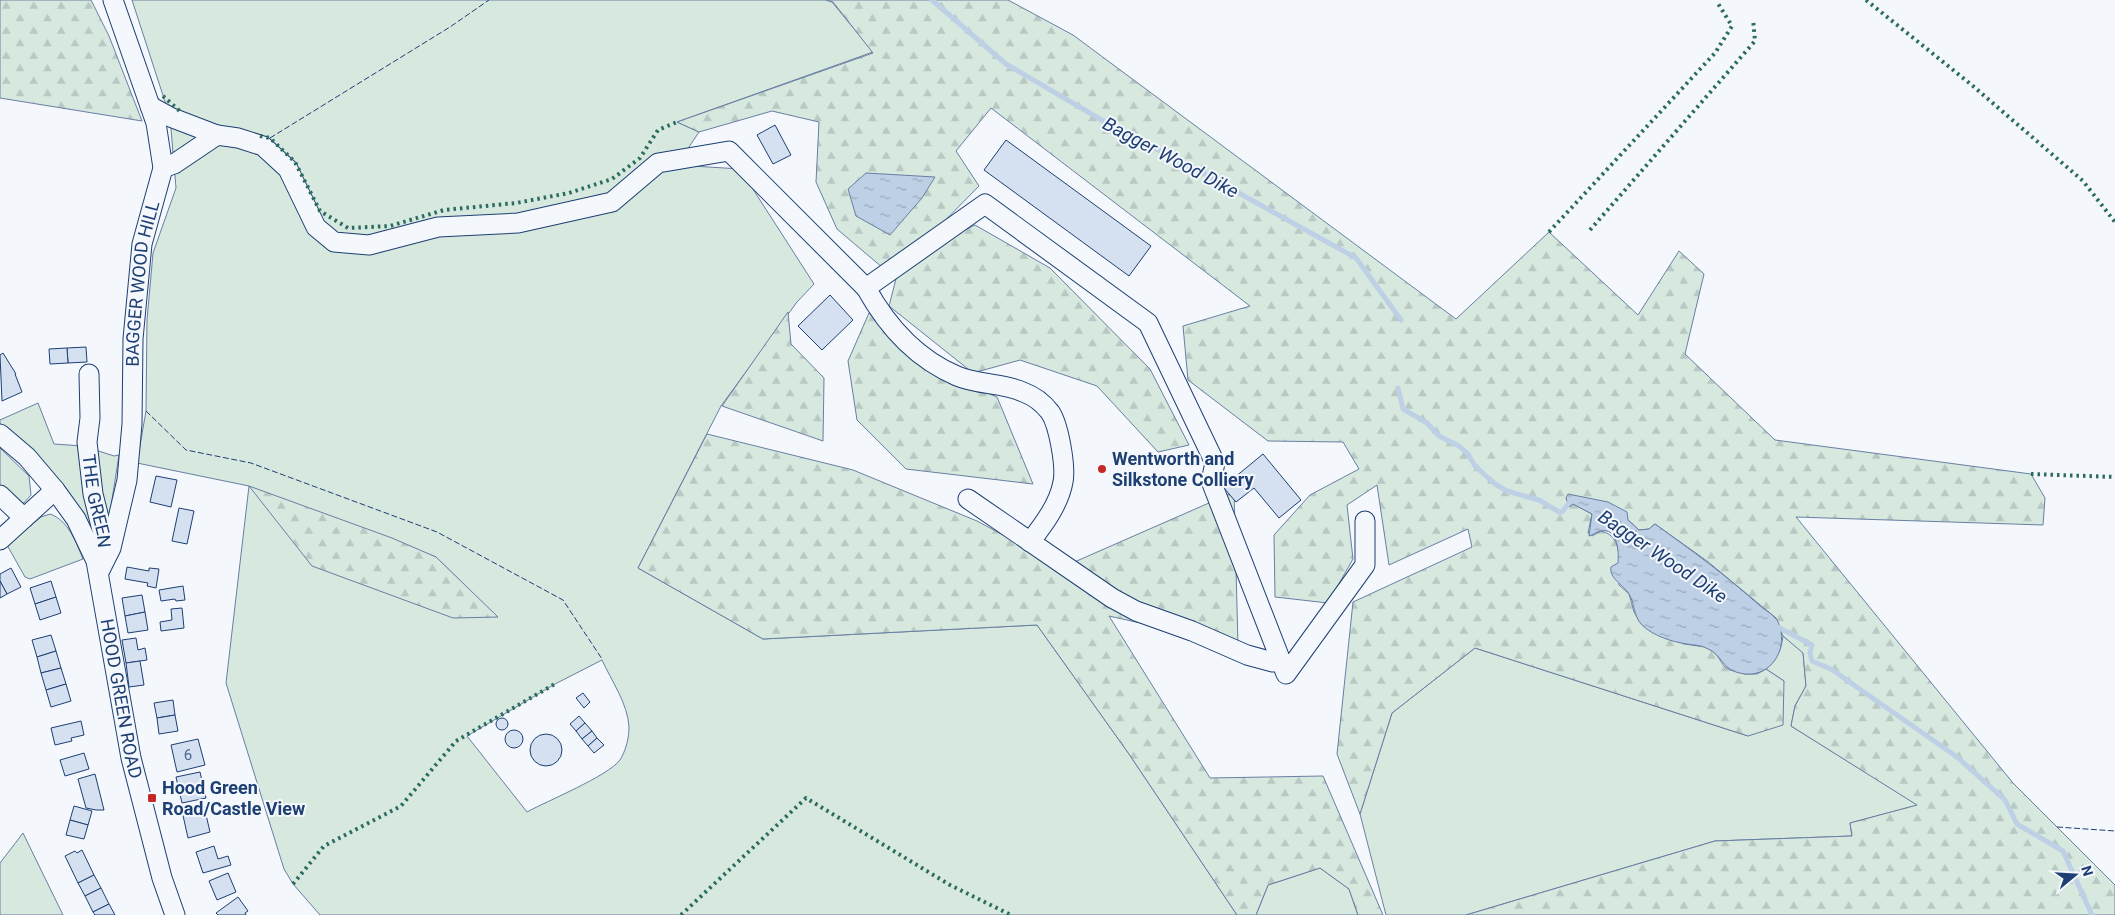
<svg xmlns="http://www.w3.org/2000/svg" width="2115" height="915" font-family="Roboto,sans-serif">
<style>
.green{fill:#d7e8df;stroke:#687fa3;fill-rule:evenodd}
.forest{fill:url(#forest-firs);stroke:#687fa3}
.water{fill:url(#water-ripples);stroke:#687fa3}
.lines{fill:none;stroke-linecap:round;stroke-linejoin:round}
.stream{stroke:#bed0e5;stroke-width:5}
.building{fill:#d5e0f0;stroke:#1d3f73}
.minor-casing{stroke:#1d3f73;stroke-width:21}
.minor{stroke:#f4f7fb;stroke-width:19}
.hedge{stroke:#2c6c60;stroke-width:4;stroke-dasharray:2.5 4;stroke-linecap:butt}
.fence{stroke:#1d3f73;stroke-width:1;stroke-dasharray:6 2.5;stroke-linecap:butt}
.poi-dot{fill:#c62828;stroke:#f4f7fb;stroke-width:2}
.labels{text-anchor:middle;stroke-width:4;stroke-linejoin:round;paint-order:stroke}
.number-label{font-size:15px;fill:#4b6792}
.street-label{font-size:18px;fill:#1d3f73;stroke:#f4f7fb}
.poi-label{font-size:18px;font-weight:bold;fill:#1d3f73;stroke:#f4f7fb;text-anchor:start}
.water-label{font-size:19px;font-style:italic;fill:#1d3f73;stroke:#f4f7fb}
</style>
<defs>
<pattern id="forest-firs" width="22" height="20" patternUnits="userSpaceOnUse" patternTransform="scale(1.25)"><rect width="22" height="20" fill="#d7e8df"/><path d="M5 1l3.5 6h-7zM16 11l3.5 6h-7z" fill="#b8c8c3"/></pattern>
<pattern id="water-ripples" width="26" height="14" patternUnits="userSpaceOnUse" patternTransform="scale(1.25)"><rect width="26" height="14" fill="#bed0e5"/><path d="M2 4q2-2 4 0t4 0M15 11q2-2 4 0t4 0" fill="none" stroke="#9aaabe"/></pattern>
</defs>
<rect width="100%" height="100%" fill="#f4f7fb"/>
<g class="green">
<path d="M132,0H826L832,2L873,52L677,122L699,132L677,165L740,169L814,284L797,302L721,406L638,568L763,639L1037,625L1129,754L1237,915H320L293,884L284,869L226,683L249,486L137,463L146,411L147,320L153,253L176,188L170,117ZM250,487L436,557L497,617ZM602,660C611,680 628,704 629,727C629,738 626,750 620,760C608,776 547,801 527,812L467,736L555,684Z"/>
<polygon points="38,403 54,444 83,446 114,456 119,455 107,532 94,538 31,449 0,424 0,420"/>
<polygon points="0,448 29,476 31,495 24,503 17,503 0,487"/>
<path d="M50,514C68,520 76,542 83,559L30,579L25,577L7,545L41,517Z"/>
<path d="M1783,636L1803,652L1806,686L1795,706L1791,726L1918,805L1850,823L1852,836L1715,841L1466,915H1386L1360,814L1392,713L1475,648L1748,736L1784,681L1766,669C1777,659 1781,651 1783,636Z"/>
<polygon points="23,833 63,915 0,915 0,863"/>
<polygon points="1320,868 1349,889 1358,915 1256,915 1268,885"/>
</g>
<g class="forest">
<polygon points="0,0 91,0 109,36 142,121 0,98"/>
<path d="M826,0H1008L1073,35L1456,319L1549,232L1638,315L1679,251L1704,274L1685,354L1775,440L2031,474L2045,498L2043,525L1796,517L2013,783L2115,885V915H1466L1715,841L1852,836L1850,823L1917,805L1791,726L1795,706L1806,686L1803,653L1783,636L1776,618L1707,561L1655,524L1649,529L1639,530L1628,520L1566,498L1570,507L1573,504L1592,514L1588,533L1592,536L1601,531C1625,536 1618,566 1619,585L1629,594L1634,612L1642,625L1684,644L1706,647L1716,654L1724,666L1730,670L1745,674H1757L1766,669L1784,681L1783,725L1748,736L1475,648L1392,713L1360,814L1337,754L1353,602L1472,547L1468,529L1389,565L1377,485L1347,505L1353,559L1328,603L1275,597L1274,535L1310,495L1359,469L1343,442L1268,441L1188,380L1183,326L1250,306L991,108L956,151L979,186L922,244L883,268L837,229L816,182L819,122L772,111L699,132L677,122L873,53L833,2Z"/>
<polygon points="975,225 1050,268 1150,369 1189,445 1158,452 1097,386 1020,360 973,373 889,306 897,275 938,243"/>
<polygon points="788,312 791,344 824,378 823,441 722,406"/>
<polygon points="869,313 918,364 997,397 1033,484 906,469 857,420 848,361"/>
<polygon points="707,434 853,470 977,521 1063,567 1234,492 1238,645 1109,616 1210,778 1323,776 1383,915 1358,915 1349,889 1320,868 1268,885 1256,915 1237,915 1129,754 1037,625 763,639 638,568"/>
<polygon points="249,486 392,538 436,557 498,617 453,618 312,566"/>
</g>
<g class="water">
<polygon points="866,173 935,177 922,198 890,235 856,216 848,189"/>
<path d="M1568,494L1608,502L1627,512L1628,520L1639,530L1649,529L1655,524C1691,550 1727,576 1760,606C1765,610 1771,613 1775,618C1778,620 1779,624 1780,628C1787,650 1771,676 1746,674C1721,672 1724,655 1706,648C1701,645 1693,645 1687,644C1673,642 1653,636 1642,625C1633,616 1635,603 1629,594C1624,585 1609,579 1611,567L1618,563C1619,552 1618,527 1600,531C1596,532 1593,535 1589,536L1592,514L1573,504L1569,507L1566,498Z"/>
</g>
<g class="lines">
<g class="stream">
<polyline points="932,0 1006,64 1124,133 1190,166 1356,258 1401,320"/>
<polyline points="1398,388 1403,409 1427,423 1439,436 1459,446 1468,454 1475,466 1495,484 1507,491 1539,500 1559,512 1562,512 1572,499"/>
<polyline points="1776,626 1812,645 1810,653 1812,661 1831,669 1957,757 2005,800 2017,824 2063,851 2092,915"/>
</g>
</g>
<g class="building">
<polygon points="775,125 791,155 773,164 757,135"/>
<polygon points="1006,140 1151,246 1129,276 984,170"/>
<polygon points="830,295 853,320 822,350 798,326"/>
<polygon points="86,347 87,362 68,363 67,348"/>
<polygon points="67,348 68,363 50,364 49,349"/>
<polygon points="3,353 16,374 15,374 22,392 2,401 0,355"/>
<polygon points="1263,454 1301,500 1279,518 1254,488 1236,502 1223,487"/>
<polygon points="156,476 177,480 171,507 150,502"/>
<polygon points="179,508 194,511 187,544 172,541"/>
<polygon points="127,567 149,571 149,568 159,569 156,588 147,586 148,583 125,579"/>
<polygon points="11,568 21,587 7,594 0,581 0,574"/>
<polygon points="0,581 7,594 0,598"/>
<polygon points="51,581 56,597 35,604 30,588"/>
<polygon points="183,586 185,600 176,601 175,599 161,601 159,590"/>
<polygon points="142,595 145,612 125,616 122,598"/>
<polygon points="56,597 61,613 40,620 35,604"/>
<polygon points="182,608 184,628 161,631 160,622 172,620 171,609"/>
<polygon points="145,612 148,630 128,633 125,616"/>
<polygon points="51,635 56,651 37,657 32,640"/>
<polygon points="136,638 138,650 145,648 147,660 126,663 122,640"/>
<polygon points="56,651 61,668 41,673 37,657"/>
<polygon points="140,661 144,685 129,687 126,663"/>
<polygon points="61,668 66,684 46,690 41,673"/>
<polygon points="66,684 71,701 51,707 46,690"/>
<polygon points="583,693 590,702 584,708 576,698"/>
<polygon points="173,700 175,715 157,718 154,703"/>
<polygon points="175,715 178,731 159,734 157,718"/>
<polygon points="579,716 585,723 576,731 570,724"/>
<circle cx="502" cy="724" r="6"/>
<polygon points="81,721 84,735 71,738 72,741 55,745 51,728"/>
<polygon points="585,723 592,731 582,739 576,731"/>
<circle cx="514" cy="739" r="9"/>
<polygon points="592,731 597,738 588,746 582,739"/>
<circle cx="546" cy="750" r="16"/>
<polygon points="597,738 604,745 594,753 588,746"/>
<polygon points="198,739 205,765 177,772 171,745"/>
<polygon points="84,753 89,769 65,776 60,760"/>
<polygon points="200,772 206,798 182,803 176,777"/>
<polygon points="95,774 104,810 96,810 86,808 78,779"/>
<polygon points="74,806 92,811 88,825 70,820"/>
<polygon points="204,806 210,832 188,838 182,811"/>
<polygon points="70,820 88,825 84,839 66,835"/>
<polygon points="214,846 218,859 228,856 231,865 203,873 196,852"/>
<polygon points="82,850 94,875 78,883 65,856 75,851 77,853"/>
<polygon points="228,873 236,892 217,900 209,881"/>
<polygon points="94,875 101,888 85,896 78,883"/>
<polygon points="101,888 109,904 93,912 85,896"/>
<polygon points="238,897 248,911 245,913 246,915 218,915 216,913"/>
<polygon points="109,904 115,915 95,915 93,912"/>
</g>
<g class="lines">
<g class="minor-casing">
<g id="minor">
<polyline points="150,106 170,117 217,135"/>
<polyline points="163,168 174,164 217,135 238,138 263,146 288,169 316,227 334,242 369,245 438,227 518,223 612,202 658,163 729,151 866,288 985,204 1148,323 1215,463 1211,481 1286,674 1365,565 1365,521"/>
<path d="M866,288C887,326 917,359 957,376C978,385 1003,383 1023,392C1034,396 1043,403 1050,412C1059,425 1066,467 1063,482C1059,504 1044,524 1030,542"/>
<path id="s1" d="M89,374L90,418L87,442L93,494L103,534L105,556"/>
<path id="s2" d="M0,434L27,457L55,490L76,519L96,561L131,758L162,878L175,915"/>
<polyline points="0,495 24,518"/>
<polyline points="968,499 1112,598 1136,611 1192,631 1247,655 1273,662 1280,660"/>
<polyline points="0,540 55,490"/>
<path id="s3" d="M99,572L111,548L127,480L132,424L133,339L142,244L163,168L156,123L113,0"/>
</g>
</g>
<use href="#minor" class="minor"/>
<g class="hedge">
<polyline points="1866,0 1973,86 2083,181 2115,222"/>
<polyline points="163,96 182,113"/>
<polyline points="260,136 270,138 295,162 320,211 348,228 390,226 444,210 516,203 569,193 612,179 640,158 658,130 677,122"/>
<polyline points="1590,230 1755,41 1753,19"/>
<polyline points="1549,232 1715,53 1732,26 1717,2"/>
<polyline points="2031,474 2115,477"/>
<polyline points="293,884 324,846 401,806 456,741 555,684"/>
<polyline points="681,915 806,798 950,885 1011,915"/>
</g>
<g class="fence">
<polyline points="270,138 450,27 489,0"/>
<polyline points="146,411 186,450 251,463 437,532 563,600 602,659"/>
<polyline points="2057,827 2115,831"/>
</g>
</g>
<g class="poi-dot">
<circle cx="1102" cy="469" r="5"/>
<rect x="147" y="793" width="10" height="10" rx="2.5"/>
</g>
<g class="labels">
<g class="number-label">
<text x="188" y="760">6</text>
</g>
<g class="street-label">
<text dy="6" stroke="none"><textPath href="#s3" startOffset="294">BAGGER WOOD HILL</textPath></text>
<text dy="6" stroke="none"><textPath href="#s1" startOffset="128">THE GREEN</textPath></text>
<text dy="6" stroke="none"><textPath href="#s2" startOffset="301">HOOD GREEN ROAD</textPath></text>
</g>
<g class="poi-label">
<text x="1112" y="465">Wentworth and<tspan x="1112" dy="21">Silkstone Colliery</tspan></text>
<text x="162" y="794">Hood Green<tspan x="162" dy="21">Road/Castle View</tspan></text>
</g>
<g class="water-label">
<text transform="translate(1171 157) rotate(28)" y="7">Bagger Wood Dike</text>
<text transform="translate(1663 556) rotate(34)" y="7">Bagger Wood Dike</text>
</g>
</g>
<g transform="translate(2075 875) rotate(72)" stroke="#f4f7fb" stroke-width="4" paint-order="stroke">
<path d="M0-4L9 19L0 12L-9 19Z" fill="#1d3f73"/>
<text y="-8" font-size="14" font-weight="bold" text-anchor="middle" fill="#1d3f73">N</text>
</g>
</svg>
